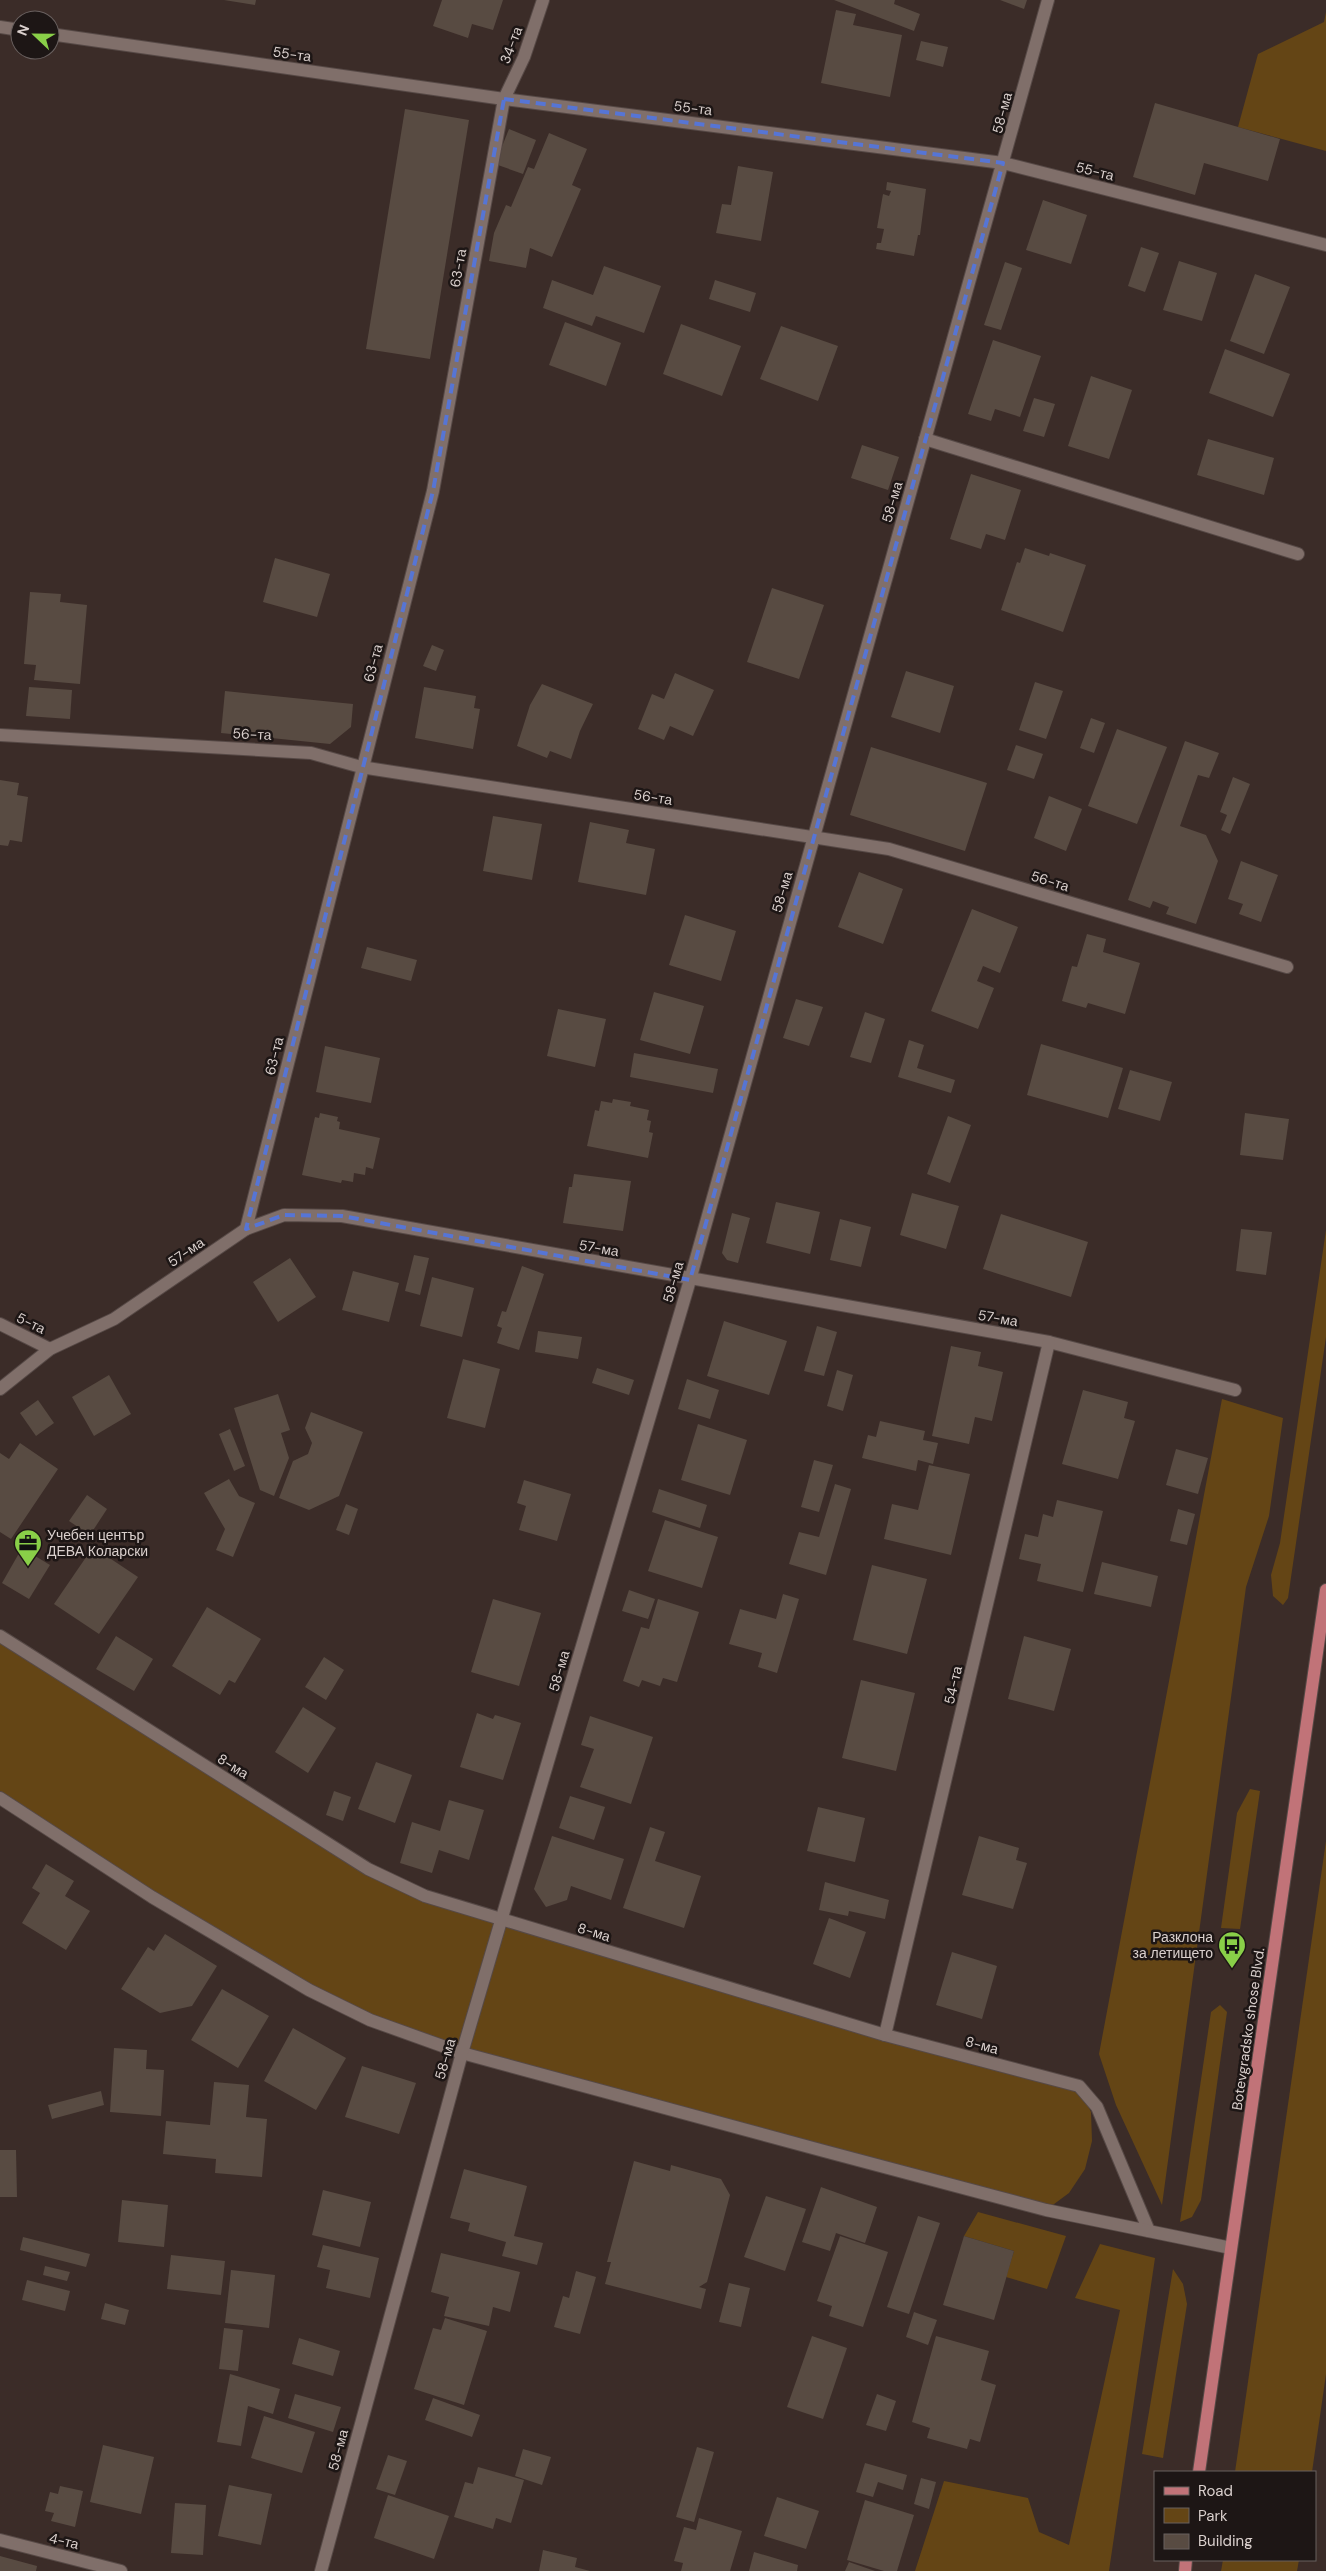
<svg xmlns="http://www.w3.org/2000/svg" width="1326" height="2571" font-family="'DM Sans',sans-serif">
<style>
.green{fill:#644515}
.building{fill:#584b42}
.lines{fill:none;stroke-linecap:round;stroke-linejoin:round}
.minor-casing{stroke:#564946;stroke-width:14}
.major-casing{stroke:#564946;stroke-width:14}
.minor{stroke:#806f6a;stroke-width:12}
.major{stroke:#c17378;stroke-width:12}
.marked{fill:none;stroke:#5675d5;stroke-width:4;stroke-dasharray:10 6;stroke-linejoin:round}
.labels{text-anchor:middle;stroke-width:5;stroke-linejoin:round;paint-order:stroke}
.street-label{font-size:14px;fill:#dad0cd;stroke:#1d1615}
.poi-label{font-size:14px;fill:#dad0cd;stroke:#1d1615;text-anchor:start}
</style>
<rect width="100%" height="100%" fill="#3b2c28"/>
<g class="green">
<polygon points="1326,12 1326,151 1238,127 1258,54 1324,22"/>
<polygon points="1326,1230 1326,1337 1288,1598 1283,1605 1273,1596 1271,1575 1280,1543"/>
<polygon points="1222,1399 1283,1418 1269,1516 1246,1587 1162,2205 1116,2105 1099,2054"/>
<polygon points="0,1636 368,1869 424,1896 1079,2086 1091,2112 1092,2141 1085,2169 1069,2193 1046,2210 462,2053 309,1990 0,1798"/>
<polygon points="1250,1789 1260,1791 1240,1929 1221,1928 1237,1813"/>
<polygon points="1326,1841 1326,2374 1312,2472 1235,2472"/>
<polygon points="1220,2005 1227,2012 1201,2200 1192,2217 1180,2222 1211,2012"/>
<polygon points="978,2212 1066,2236 1047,2289 1006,2277 1014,2251 964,2236"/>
<polygon points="1100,2244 1155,2258 1109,2571 915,2571 944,2481 1028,2498 1039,2532 1069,2545 1120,2310 1075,2298"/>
<polygon points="1173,2269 1183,2284 1187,2304 1163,2458 1142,2454"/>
<polygon points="1223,2560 1299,2560 1297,2571 1221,2571"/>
</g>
<g class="building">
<polygon points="224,0 256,0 255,5"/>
<polygon points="442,0 503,0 493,30 472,24 468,38 433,26"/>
<polygon points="834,0 895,0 894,4 920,14 914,31"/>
<polygon points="1000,0 1027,0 1024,9"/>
<polygon points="836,10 856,14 853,25 902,35 890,97 821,83"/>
<polygon points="921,41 948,47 943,67 916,60"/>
<polygon points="1155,103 1280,139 1268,181 1204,163 1195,195 1133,177"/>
<polygon points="405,109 469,120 430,359 366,349"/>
<polygon points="509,129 536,140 523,174 495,164"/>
<polygon points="549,133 587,149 572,185 581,189 552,257 530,248 526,268 489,261 494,233 506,205 511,207 528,167 534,169"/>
<polygon points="738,166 773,172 761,241 716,233 722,204 731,205"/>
<polygon points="887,182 926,189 920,235 918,235 914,256 876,249 877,243 881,243 884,229 877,228 883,194 889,196 891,191 886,190"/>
<polygon points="1043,200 1087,215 1071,264 1026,250"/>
<polygon points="1141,247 1159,253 1145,292 1128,286"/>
<polygon points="1179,261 1217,273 1202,321 1163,310"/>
<polygon points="1005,262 1022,268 1001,330 984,325"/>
<polygon points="604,266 661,286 644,333 596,316 592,326 543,308 552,280 593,295"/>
<polygon points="1255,274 1290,287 1264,354 1230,341"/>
<polygon points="715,280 756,293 750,312 709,299"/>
<polygon points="565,322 621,343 606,386 549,365"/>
<polygon points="681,324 741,346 722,396 663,374"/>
<polygon points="781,326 838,346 818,401 760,379"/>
<polygon points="993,340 1041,356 1020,417 995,409 991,421 968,414"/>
<polygon points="1225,349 1290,374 1273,417 1209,393"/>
<polygon points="1091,376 1132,390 1109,459 1068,446"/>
<polygon points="1034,398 1055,404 1044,437 1023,431"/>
<polygon points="1208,439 1274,458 1264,495 1197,475"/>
<polygon points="862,445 899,457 888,490 851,478"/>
<polygon points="971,474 1021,490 1005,540 986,534 981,549 950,539"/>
<polygon points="1025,548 1049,556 1050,553 1086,565 1063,632 1001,610 1017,562 1020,563"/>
<polygon points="275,558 330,574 317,617 263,602"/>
<polygon points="772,588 824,605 799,679 747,662"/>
<polygon points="30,592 61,594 60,602 87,605 80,684 34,680 36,665 24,664"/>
<polygon points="432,645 444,650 436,671 423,666"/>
<polygon points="906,671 954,686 940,733 891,717"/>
<polygon points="675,673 714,690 693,736 670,726 664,740 638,729 652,694 664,699"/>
<polygon points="1035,682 1063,691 1046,739 1019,730"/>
<polygon points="542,684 593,704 580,731 571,759 550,751 547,758 517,746 530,705"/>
<polygon points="29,687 72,690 70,719 26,716"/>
<polygon points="424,687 476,696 474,708 480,709 473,749 415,738"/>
<polygon points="225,691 353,704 351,727 330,744 221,733"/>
<polygon points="1091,718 1105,723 1094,753 1080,748"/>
<polygon points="1117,729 1167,747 1137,824 1088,806"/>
<polygon points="1185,741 1219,753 1209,778 1198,775 1180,826 1206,835 1218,861 1196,924 1166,914 1169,907 1153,901 1150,908 1128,900"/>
<polygon points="1016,745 1043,754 1034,779 1007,770"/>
<polygon points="871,747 987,783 965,851 850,815"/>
<polygon points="1233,777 1250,784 1230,834 1221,830 1227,815 1220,812"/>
<polygon points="0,780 19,783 17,795 28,797 22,842 10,840 8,846 0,845"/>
<polygon points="1049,796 1082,809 1066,851 1034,838"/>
<polygon points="493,816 542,824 532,880 483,871"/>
<polygon points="590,822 629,830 626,843 655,849 646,895 578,882"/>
<polygon points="1241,861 1278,875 1261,922 1239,914 1243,904 1228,899"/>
<polygon points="859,872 903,889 883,944 838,927"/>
<polygon points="972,909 1018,927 1000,973 983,966 977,981 994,988 978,1029 931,1011"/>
<polygon points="685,915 736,931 721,981 669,965"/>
<polygon points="1087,934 1106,939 1103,952 1140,963 1125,1014 1088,1003 1086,1008 1062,1001 1072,966 1077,967"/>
<polygon points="367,947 417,960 411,981 361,968"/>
<polygon points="654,992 704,1006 690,1054 640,1040"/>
<polygon points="796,999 823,1007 809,1046 783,1038"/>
<polygon points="558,1009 606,1019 595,1067 547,1056"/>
<polygon points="865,1012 885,1019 871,1063 850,1057"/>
<polygon points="909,1040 924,1045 917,1068 955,1080 951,1093 898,1077"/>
<polygon points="1041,1044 1123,1068 1108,1118 1027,1095"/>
<polygon points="325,1046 380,1058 371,1103 316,1092"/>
<polygon points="634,1053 718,1069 713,1093 630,1077"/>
<polygon points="1130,1070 1172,1082 1160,1121 1118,1109"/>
<polygon points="613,1099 631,1102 630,1106 649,1110 647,1120 651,1121 649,1132 653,1133 648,1158 587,1146 595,1110 599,1111 601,1101 612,1103"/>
<polygon points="320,1113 338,1117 337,1121 340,1122 339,1129 380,1138 373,1169 366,1167 365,1175 354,1173 353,1182 342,1180 341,1183 302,1175 315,1117 319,1118"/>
<polygon points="1245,1113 1289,1119 1283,1160 1240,1155"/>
<polygon points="948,1116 971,1125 950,1183 927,1174"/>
<polygon points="574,1174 631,1181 623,1231 563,1223 569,1187 572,1187"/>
<polygon points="912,1193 959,1206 946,1249 900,1235"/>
<polygon points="776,1202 820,1212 810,1254 766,1243"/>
<polygon points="732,1213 750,1218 738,1263 727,1260 722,1253"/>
<polygon points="1001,1214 1088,1242 1071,1297 983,1269"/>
<polygon points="840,1219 871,1227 861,1267 830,1260"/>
<polygon points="1241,1229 1272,1232 1266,1275 1236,1271"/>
<polygon points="414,1255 429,1258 420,1295 405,1291"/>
<polygon points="290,1258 316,1297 278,1322 253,1282"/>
<polygon points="522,1266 544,1274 519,1350 497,1343 502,1328 497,1326 502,1311 506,1312"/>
<polygon points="353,1271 399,1283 389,1322 342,1310"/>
<polygon points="432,1277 474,1288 462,1337 420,1326"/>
<polygon points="724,1321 787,1341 769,1395 707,1376"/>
<polygon points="817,1326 837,1332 824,1376 804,1371"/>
<polygon points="538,1331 582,1337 578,1359 535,1352"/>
<polygon points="951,1346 981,1352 978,1366 1003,1372 992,1421 975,1417 969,1444 932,1436"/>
<polygon points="463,1359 500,1369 485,1428 447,1418"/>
<polygon points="597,1368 634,1380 629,1395 592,1383"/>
<polygon points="837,1370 853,1375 843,1411 827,1406"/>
<polygon points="109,1375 131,1414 94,1436 72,1397"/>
<polygon points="687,1379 719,1390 710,1419 678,1409"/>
<polygon points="1083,1390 1128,1402 1124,1418 1135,1421 1118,1479 1062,1464"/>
<polygon points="278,1394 290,1430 281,1433 289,1458 274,1496 260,1490 234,1408"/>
<polygon points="38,1400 54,1423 36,1436 20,1413"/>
<polygon points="311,1412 363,1432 339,1496 309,1510 279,1498 293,1461 308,1454 312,1443 305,1428"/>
<polygon points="880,1421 925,1431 923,1440 938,1443 933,1464 918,1460 916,1471 862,1458 868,1435 876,1437"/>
<polygon points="698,1424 747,1440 730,1495 681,1480"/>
<polygon points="230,1429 245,1466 234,1471 219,1434"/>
<polygon points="20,1443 58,1469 11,1539 0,1532 0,1453 9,1459"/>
<polygon points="1176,1449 1208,1458 1198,1494 1166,1485"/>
<polygon points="814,1460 833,1465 819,1512 801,1507"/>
<polygon points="929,1465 970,1474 951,1555 884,1539 892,1504 918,1510"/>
<polygon points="229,1479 239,1496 255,1503 233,1557 216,1550 225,1529 204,1493"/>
<polygon points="524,1480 571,1494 557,1541 519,1530 526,1506 517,1503"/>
<polygon points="835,1484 851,1489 826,1575 789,1564 799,1532 819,1537"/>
<polygon points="659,1489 707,1505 700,1528 652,1512"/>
<polygon points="87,1495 107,1509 90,1535 69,1521"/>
<polygon points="1057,1500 1103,1511 1083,1592 1037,1581 1041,1564 1019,1559 1025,1534 1038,1537 1043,1514 1053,1517"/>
<polygon points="346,1504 358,1509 349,1535 336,1530"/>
<polygon points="1178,1509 1195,1514 1187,1545 1170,1541"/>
<polygon points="665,1520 718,1537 702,1588 648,1571"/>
<polygon points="93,1547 138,1577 99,1634 54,1604"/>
<polygon points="22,1548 50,1565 29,1599 2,1583"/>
<polygon points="1102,1562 1158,1576 1151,1607 1094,1594"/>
<polygon points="872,1565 927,1579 907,1654 853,1640"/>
<polygon points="629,1590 655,1599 648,1619 622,1611"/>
<polygon points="783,1594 799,1599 777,1673 758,1667 762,1653 729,1644 740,1609 776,1619"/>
<polygon points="493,1599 541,1613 519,1686 471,1672"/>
<polygon points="658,1599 699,1612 677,1682 663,1678 660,1686 642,1680 639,1687 623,1681 641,1627 649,1629"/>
<polygon points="207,1607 261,1639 235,1683 229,1680 220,1695 172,1666"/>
<polygon points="116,1636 153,1659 134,1691 96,1669"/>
<polygon points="1024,1636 1071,1649 1054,1711 1008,1699"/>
<polygon points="324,1657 344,1670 326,1700 305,1687"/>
<polygon points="861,1680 915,1693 896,1771 842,1758"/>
<polygon points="303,1707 336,1728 308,1773 275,1752"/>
<polygon points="477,1713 493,1719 495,1715 521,1723 503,1780 460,1767"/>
<polygon points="590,1716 653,1737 631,1804 580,1787 594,1749 581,1745"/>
<polygon points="376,1762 412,1775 395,1823 358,1809"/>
<polygon points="334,1791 351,1797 343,1821 326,1815"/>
<polygon points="570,1796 605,1807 594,1840 559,1828"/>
<polygon points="449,1800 484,1810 469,1860 439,1850 432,1873 400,1863 412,1822 440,1831"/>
<polygon points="818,1807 865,1818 855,1862 807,1851"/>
<polygon points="650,1827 665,1832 655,1861 701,1876 684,1928 623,1908"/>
<polygon points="552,1836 624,1859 611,1900 571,1886 567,1900 546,1907 534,1889"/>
<polygon points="979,1836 1019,1848 1016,1860 1027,1863 1013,1909 962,1895"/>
<polygon points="46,1864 74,1881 65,1896 90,1911 66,1950 22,1923 40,1893 32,1888"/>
<polygon points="825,1882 889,1900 885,1919 849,1911 848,1916 819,1910"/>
<polygon points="829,1918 866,1932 850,1978 813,1964"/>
<polygon points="165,1934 217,1966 192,2006 160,2013 121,1989 148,1947 154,1951"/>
<polygon points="952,1952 997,1966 982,2019 936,2005"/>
<polygon points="222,1989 269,2016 238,2068 191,2040"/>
<polygon points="293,2028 346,2058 316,2110 264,2081"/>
<polygon points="114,2048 147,2050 146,2069 164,2070 161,2116 110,2112"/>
<polygon points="362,2066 416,2083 399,2134 345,2117"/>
<polygon points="214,2082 249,2085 246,2117 267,2119 262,2177 215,2173 216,2159 163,2154 166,2121 210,2125"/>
<polygon points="101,2091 104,2105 52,2119 48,2105"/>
<polygon points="0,2150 16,2150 17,2197 0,2197"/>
<polygon points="634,2161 670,2171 671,2165 721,2179 730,2195 707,2282 699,2287 706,2289 701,2309 605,2284 611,2262 607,2262"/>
<polygon points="464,2169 527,2186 514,2236 543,2243 537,2265 502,2256 506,2242 468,2231 470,2223 450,2218"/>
<polygon points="821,2187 877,2207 865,2243 836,2233 830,2251 802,2242"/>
<polygon points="323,2190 371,2202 360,2247 312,2235"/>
<polygon points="766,2196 806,2209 785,2271 744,2257"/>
<polygon points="122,2200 168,2205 164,2247 118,2242"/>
<polygon points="918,2216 940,2223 909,2314 887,2307"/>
<polygon points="840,2236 888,2252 863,2327 829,2316 832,2306 817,2301"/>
<polygon points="964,2236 1014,2251 994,2320 943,2305"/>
<polygon points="23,2237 90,2254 86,2267 20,2250"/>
<polygon points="323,2245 379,2258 370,2298 326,2288 330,2270 317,2267"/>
<polygon points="441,2253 520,2272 510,2312 493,2307 489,2326 444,2316 449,2297 431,2292"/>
<polygon points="171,2255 225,2261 221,2295 167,2289"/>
<polygon points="45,2266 70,2272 67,2281 43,2275"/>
<polygon points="231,2270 275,2275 269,2328 225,2323"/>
<polygon points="576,2271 596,2277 580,2334 554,2327 563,2296 569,2298"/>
<polygon points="27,2280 70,2291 65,2311 22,2300"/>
<polygon points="729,2283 750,2288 741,2327 719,2322"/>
<polygon points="105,2303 129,2310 125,2325 101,2319"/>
<polygon points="914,2312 937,2320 928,2345 906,2337"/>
<polygon points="445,2318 487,2331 464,2405 414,2389 433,2328 441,2330"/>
<polygon points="224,2328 243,2330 238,2371 219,2369"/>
<polygon points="812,2336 847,2348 823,2419 787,2407"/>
<polygon points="936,2336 989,2351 981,2380 996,2385 980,2442 970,2439 967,2449 927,2438 930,2428 912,2422"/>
<polygon points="299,2338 340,2351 333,2376 292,2364"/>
<polygon points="230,2374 280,2389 273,2414 248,2406 241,2446 217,2442"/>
<polygon points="295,2394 341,2407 333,2432 288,2418"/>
<polygon points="877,2394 896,2401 886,2431 866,2425"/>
<polygon points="433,2398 480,2415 472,2437 425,2420"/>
<polygon points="264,2416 315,2432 302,2473 251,2458"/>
<polygon points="103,2445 154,2457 141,2514 90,2502"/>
<polygon points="697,2447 714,2452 694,2522 676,2517"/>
<polygon points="523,2449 551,2457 542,2485 515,2476"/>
<polygon points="388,2455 407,2461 395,2495 376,2489"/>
<polygon points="865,2463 907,2475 903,2490 878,2482 873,2497 856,2492"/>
<polygon points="478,2467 524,2480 511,2523 496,2518 493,2529 454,2517 465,2482 473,2484"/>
<polygon points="921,2478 936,2482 929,2509 914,2504"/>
<polygon points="229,2485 272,2494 261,2545 218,2536"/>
<polygon points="60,2486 83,2491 75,2527 51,2521 54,2513 45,2511 50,2492 58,2494"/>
<polygon points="388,2495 449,2516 434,2559 374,2538"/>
<polygon points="777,2497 819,2511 806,2549 764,2536"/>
<polygon points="865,2500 914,2515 897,2571 884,2571 847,2560"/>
<polygon points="175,2503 206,2505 203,2555 171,2553"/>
<polygon points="699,2518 742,2531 730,2571 681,2571 683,2563 674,2561 684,2527 696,2530"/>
<polygon points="543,2550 577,2558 575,2567 590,2571 539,2571"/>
<polygon points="754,2552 798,2565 797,2571 749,2571"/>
<polygon points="0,2556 37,2566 36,2571 0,2571"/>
<polygon points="849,2562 875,2571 845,2571"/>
</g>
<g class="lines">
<g class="minor-casing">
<g id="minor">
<polyline points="0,27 20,30"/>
<polyline points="50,34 504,99 1003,163 1326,245"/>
<polyline points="925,439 1298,554"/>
<polyline points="0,735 311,753 361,767 889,849 1287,967"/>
<polyline points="246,1229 433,491 504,99 524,57 543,0"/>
<polyline points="0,1324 50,1349"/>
<polyline points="0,1389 50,1349 114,1319 246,1229 284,1215 342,1216 1049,1342 1235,1390"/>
<polyline points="0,1636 368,1869 425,1896 885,2035 1079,2086 1097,2107 1149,2231"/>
<polyline points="0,1798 152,1897 309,1990 370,2020 462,2053 824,2151 1046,2210 1231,2248"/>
<polyline points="885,2035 1049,1342"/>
<polyline points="0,2540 121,2571"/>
<polyline points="321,2571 462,2053 690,1280 1048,0"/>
</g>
</g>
<g class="major-casing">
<g id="major">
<polyline points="1199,2472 1326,1590"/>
<polyline points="1185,2571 1186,2560"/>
</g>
</g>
<use href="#minor" class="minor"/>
<use href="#major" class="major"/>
</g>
<path class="marked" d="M504,99L1003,163L690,1280L342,1216L284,1215L246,1229L433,491Z"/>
<defs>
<g id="office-pin" transform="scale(1.4375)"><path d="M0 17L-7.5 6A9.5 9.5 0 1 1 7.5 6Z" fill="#89cf48" stroke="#1d1615"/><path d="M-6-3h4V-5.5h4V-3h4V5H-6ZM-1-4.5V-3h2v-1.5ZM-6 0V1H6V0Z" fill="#111"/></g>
<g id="bus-pin" transform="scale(1.4375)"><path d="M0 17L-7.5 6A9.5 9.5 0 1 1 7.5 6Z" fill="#89cf48" stroke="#1d1615"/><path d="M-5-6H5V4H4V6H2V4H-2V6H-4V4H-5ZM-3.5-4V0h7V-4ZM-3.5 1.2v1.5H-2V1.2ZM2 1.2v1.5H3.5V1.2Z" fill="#111"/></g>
</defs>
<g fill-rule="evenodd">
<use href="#office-pin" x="28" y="1543"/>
<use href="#bus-pin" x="1232" y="1945"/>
</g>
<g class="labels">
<g class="street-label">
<text transform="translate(511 45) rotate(-69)" y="5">34-та</text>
<text transform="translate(292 54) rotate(8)" y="5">55-та</text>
<text transform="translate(693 108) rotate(7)" y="5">55-та</text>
<text transform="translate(1002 113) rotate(-75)" y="5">58-ма</text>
<text transform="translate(1095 171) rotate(14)" y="5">55-та</text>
<text transform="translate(458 268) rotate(-80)" y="5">63-та</text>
<text transform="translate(892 502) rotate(-74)" y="5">58-ма</text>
<text transform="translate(373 663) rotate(-75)" y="5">63-та</text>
<text transform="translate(252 734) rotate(3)" y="5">56-та</text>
<text transform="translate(653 797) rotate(9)" y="5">56-та</text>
<text transform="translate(1050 881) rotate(17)" y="5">56-та</text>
<text transform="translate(782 892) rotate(-74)" y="5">58-ма</text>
<text transform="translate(274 1056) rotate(-76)" y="5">63-та</text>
<text transform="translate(599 1248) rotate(10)" y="5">57-ма</text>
<text transform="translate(186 1252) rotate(-34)" y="5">57-ма</text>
<text transform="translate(673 1282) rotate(-74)" y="5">58-ма</text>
<text transform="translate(998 1318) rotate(10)" y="5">57-ма</text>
<text transform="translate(31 1323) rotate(26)" y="5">5-та</text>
<text transform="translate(559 1671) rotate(-74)" y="5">58-ма</text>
<text transform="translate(953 1685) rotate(-77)" y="5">54-та</text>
<text transform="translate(233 1766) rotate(32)" y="5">8-ма</text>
<text transform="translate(594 1932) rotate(17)" y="5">8-ма</text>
<text transform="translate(1248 2029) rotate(-82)" y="5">Botevgradsko shose Blvd.</text>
<text transform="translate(982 2045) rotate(15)" y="5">8-ма</text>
<text transform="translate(445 2059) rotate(-74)" y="5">58-ма</text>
<text transform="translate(338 2450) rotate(-75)" y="5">58-ма</text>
<text transform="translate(64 2541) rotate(14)" y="5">4-та</text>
</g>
<g class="poi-label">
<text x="47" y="1540">Учебен център<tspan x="47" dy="16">ДЕВА Коларски</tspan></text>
<text x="1213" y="1942" text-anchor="end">Разклона<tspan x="1213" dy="16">за летището</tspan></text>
</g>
</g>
<rect x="1154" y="2471" width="162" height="90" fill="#1d1615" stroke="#69605f"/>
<rect x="1164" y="2487" width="25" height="8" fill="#c17378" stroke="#69605f"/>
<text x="1198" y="2496" font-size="15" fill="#dad0cd">Road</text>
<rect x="1164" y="2508" width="25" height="15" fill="#644515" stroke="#69605f"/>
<text x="1198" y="2521" font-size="15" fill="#dad0cd">Park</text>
<rect x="1164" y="2534" width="25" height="15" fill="#584b42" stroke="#69605f"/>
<text x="1198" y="2546" font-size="15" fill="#dad0cd">Building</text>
<g transform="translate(35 35) rotate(292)"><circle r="24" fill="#1d1615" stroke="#69605f"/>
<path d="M0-4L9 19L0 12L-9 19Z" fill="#89cf48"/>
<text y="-8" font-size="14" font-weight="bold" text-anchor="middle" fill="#dad0cd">N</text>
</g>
</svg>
